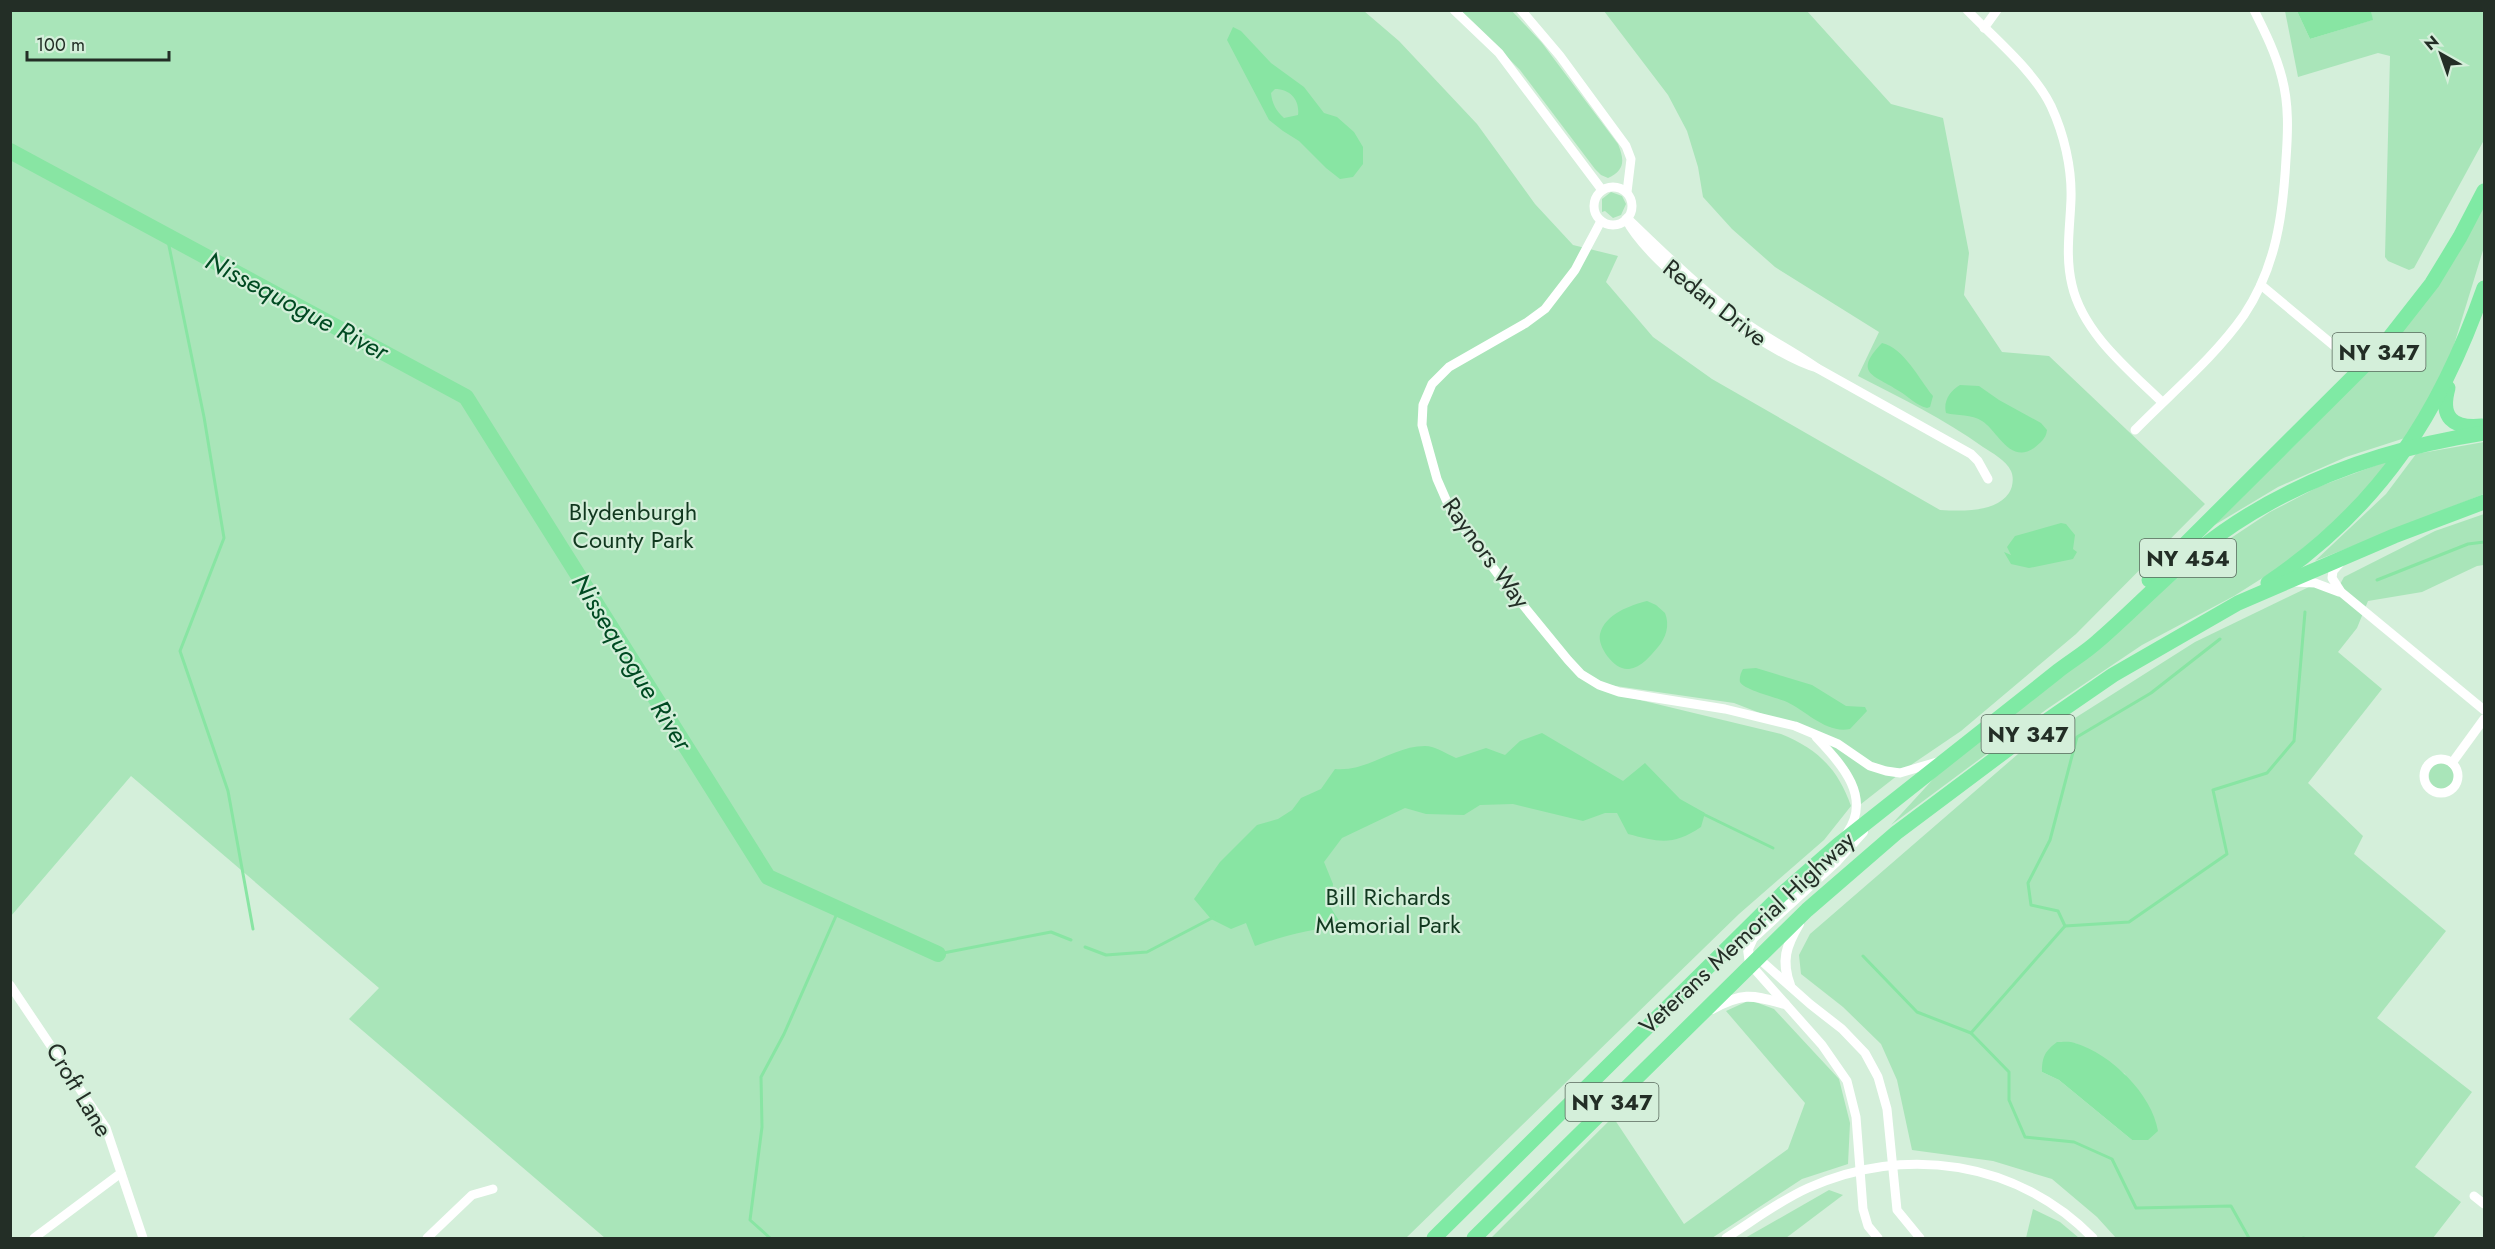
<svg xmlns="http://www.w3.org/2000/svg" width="2495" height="1249" font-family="Jost,sans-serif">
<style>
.green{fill:#a9e5b9;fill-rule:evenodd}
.water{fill:#88e5a3;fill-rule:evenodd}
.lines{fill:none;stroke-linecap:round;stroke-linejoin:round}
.stream{stroke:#88e5a3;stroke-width:3}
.river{stroke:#88e5a3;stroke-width:16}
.minor{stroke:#fff;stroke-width:9}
.tertiary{stroke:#fff;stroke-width:10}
.trunk{stroke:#7feaa4;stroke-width:15}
.labels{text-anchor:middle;stroke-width:4.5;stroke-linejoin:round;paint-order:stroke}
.shield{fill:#d4efda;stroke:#58685c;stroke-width:1.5}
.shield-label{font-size:22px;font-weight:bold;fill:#232e26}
.street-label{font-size:24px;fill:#232e26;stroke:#d4efda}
.park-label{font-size:24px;fill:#11381f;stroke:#d4efda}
.water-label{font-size:26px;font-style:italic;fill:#004a22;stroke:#d4efda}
</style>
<rect width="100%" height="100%" fill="#d4efda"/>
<g class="green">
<path d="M11,11H1364L1399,41L1477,124L1535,204L1573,245L1618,256L1606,282L1653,337L1712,379L1940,510C1962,511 1995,513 2009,493C2013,487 2014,477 2011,471C2006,460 1992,453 1983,447C1944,419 1901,398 1858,376L1879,332L1775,267L1732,229L1703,197L1698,167L1687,131L1668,95L1604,11H1807L1891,104L1943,118L1969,253L1964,295L2002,352L2049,356L2205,504L2076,634L1961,731L1905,769L1883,767L1860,757L1838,743L1734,703L1588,682L1615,694L1781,734C1818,749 1838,769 1851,806L1824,840L1739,914L1406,1238H605L349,1019L379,988L131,776L11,916Z"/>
<path d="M1461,11H1512L1542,43L1618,144C1624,159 1626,170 1608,178L1601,175L1595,169L1520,70Z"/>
<polygon points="2285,11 2297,11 2310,39 2372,20 2371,11 2484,11 2484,140 2414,268 2409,270 2388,261 2385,257 2390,56 2378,53 2298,77"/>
<polygon points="1611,192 1622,196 1626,204 1621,215 1613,218 1605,211 1602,212 1602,199"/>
<path d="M2484,205V247L2449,361L2408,437L2346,457L2278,487L2213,526C2239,496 2269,471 2297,443C2368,371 2440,297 2484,205Z"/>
<polygon points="2484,442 2484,494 2315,561 2386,494 2416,454"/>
<polygon points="2393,459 2343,514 2283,565 2234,596 2142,645 2047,709 1891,825 1936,776 2207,554 2270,512 2318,487"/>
<path d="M2484,514V565L2477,566L2422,592L2368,601L2357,628L2338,652L2382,689L2308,783L2363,836L2354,854L2446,931L2377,1018L2472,1092L2415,1167L2461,1202L2433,1238H2116L2097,1217L2052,1179L1993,1161L1912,1150L1897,1080L1881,1044L1843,1007L1801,974L1799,955L1810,934L2018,754L2195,642L2311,586L2336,592L2344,577L2435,531ZM2075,1043L2103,1058L2125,1074L2148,1140H2132L2059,1080L2042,1072Z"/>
<polygon points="1825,742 1898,775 1861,804 1849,770"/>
<circle cx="2442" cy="776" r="13"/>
<polygon points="1750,1000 1774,1009 1839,1079 1850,1123 1848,1164 1802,1179 1712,1238 1491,1238 1613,1117 1684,1224 1788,1149 1805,1103 1726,1011"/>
<polygon points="1829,1190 1843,1195 1786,1238 1745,1238"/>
<polygon points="2033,1209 2060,1222 2079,1238 2026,1238"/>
</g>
<g class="water">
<polygon points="2297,11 2371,11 2373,20 2310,39"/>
<path d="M1233,27L1241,31L1271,63L1304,87L1324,113L1337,117L1354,132L1363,147V164L1353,177L1340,179L1326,168L1299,141L1283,131L1269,120L1227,40ZM1275,89C1291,89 1300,101 1298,115L1284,118C1276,111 1272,103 1271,93Z"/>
<path d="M1882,343C1904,348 1919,379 1933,396L1930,407L1927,408C1916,405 1909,397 1899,391C1875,375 1852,374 1882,343Z"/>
<path d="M1960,385L1979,386L1999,400L2041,423L2047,430C2046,439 2040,443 2034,448C2010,465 1997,430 1982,421C1972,414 1957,416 1946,413C1943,401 1950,391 1960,385Z"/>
<polygon points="2061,523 2066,524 2075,535 2073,549 2077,552 2073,559 2029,568 2011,564 2004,552 2011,555 2007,547 2015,536"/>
<path d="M1647,601L1656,605L1665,613C1670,625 1666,638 1658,647C1651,655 1641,668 1629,669C1615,671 1597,647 1600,634C1605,614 1631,605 1647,601Z"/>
<path d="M1756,668L1812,685L1846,706L1865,707L1867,711L1850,729C1827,734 1806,711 1787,702C1778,698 1744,690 1740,682C1739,678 1741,672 1743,669Z"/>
<path d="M1542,733L1623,781L1645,763L1680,799L1705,813L1701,827C1673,846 1659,842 1628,834L1617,813H1605L1583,821L1513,804L1480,805L1464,815L1426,814L1405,808L1342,838L1324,862L1333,884L1331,908L1343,927C1311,928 1284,936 1255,946L1246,923L1231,929L1211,919L1194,899L1220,862L1257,825L1278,819L1292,810L1301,798L1321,789L1335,769C1368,772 1393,746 1425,746C1435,746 1447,754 1456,758L1486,748L1505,755L1520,741Z"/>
<path d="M2057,1042C2062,1042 2070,1041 2075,1043C2111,1054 2152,1094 2158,1131L2148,1140H2132L2059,1080L2042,1072C2042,1057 2045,1051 2057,1042Z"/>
</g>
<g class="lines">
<g class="stream">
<polyline points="167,236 204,417 224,538 180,651 228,791 253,929"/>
<polyline points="2377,580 2468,544 2484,542"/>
<polyline points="1701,813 1773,848"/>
<polyline points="2065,926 2058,911 2031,905 2028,883 2050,840 2077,737 2151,693 2220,639"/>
<polyline points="1085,947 1106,955 1147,952 1214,917"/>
<polyline points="938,954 1051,932 1071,940"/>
<polyline points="1863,956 1917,1012 1971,1033 2009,1072 2009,1100 2025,1137 2074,1142 2112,1159 2136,1208 2231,1206 2249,1238"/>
<polyline points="1971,1033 2065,926 2129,922 2227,854 2213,790 2267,773 2294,741 2305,612"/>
<polyline points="770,1238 750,1220 762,1127 761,1077 784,1034 839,909"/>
<polyline points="2303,1238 2304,1238"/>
</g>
<polyline class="river" points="10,151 466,397 768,877 938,954"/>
<g class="minor">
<polyline points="1454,10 1499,53 1602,190"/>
<polyline points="1521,10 1560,56 1626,146 1631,159 1627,192"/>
<path d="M1967,10C1994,38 2034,71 2051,106C2064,134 2072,168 2071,199C2070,228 2065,256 2072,285C2083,333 2128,369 2162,402"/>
<polyline points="1984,28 1997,10"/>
<circle cx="1613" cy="206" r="19"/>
<path d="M1626,219C1649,266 1767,354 1817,368C1796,353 1772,341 1750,326C1705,294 1667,256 1627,218"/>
<polyline points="1601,221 1575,270 1545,309 1526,323 1449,367 1432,384 1423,405 1422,425 1437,479 1451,511 1500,577 1568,660 1581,674 1599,685 1619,692 1725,709 1795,726 1838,744 1870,766 1886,771 1900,773 1937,762"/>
<polyline points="2261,285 2362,369"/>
<polyline points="1817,368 1971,454 1978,461 1988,479"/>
<path d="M2135,430C2171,393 2214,358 2244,315C2276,267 2283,215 2286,159C2288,132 2289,104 2282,78C2276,54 2265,32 2254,10"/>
<polyline points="2341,562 2333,571 2332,578 2341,592 2484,710"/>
<polyline points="2294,582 2315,583 2339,592"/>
<path d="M1816,737C1840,763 1873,796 1847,833"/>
<circle cx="2441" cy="776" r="17"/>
<polyline points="2452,763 2484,719"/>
<polyline points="1757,957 1810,1004 1842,1029 1865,1053 1878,1077 1887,1109 1897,1210 1920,1238"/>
<polyline points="1750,964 1822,1045 1847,1081 1856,1117 1863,1209 1868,1226 1878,1238"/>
<polyline points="10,985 106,1128 143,1238"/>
<polyline points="2474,1196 2484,1204"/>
<polyline points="34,1238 121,1173"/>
<polyline points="427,1238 472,1195 493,1189"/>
<path d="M1726,1238C1753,1221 1779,1201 1808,1188C1905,1144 2018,1161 2093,1238"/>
</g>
<g class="tertiary">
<polyline points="1750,964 1748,949 1753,938 1837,861 1863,832"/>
<path d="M1790,985C1781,961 1786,946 1799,924"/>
<path d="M1712,1009C1744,992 1751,995 1785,1004"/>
</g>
<g class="trunk">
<path d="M2448,388C2440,417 2452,429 2482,426"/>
<polyline points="2149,580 2378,352 2432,283 2460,237 2484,191"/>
<path d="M2268,583C2380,507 2440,414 2484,288"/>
<path d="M1434,1238L1782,894L1838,845L2058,671C2071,661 2086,652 2098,641C2133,611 2164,577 2200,549C2283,483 2381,449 2484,433"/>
<polyline points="1474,1238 1807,910 1896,833 2036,728 2113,675 2238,603 2394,536 2484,502"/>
</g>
</g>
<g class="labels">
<g class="shield">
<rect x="2332.5" y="333" width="93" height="38" rx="4.5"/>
<rect x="2140" y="539" width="96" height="38" rx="4.5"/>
<rect x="1981.5" y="715" width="93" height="38" rx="4.5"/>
<rect x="1565.5" y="1083" width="93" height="38" rx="4.5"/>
</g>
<g class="shield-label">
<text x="2379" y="360">NY 347</text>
<text x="2188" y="566">NY 454</text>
<text x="2028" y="742">NY 347</text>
<text x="1612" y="1110">NY 347</text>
</g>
<g class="street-label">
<text transform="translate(1715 303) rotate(38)" y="8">Redan Drive</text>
<text transform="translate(1486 553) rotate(54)" y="8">Raynors Way</text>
<text transform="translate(1747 933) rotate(-43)" y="8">Veterans Memorial Highway</text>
<text transform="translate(79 1090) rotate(59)" y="8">Croft Lane</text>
</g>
<g class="park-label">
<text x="633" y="520">Blydenburgh<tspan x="633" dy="28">County Park</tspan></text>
<text x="1388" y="905">Bill Richards<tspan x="1388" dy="28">Memorial Park</tspan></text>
</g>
<g class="water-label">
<text transform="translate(297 306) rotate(28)" y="9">Nissequogue River</text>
<text transform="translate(632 662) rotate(58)" y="9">Nissequogue River</text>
</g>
</g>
<rect width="2495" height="1249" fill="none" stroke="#232e26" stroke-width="24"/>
<g transform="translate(2441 54) rotate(320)" stroke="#d4efda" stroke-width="4.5" paint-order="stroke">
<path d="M0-4.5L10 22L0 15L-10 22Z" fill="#232e26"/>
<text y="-9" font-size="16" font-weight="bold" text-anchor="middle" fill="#232e26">N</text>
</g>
<path d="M27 51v9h142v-9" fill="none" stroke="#232e26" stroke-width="3"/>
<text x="36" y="51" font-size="18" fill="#232e26" stroke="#d4efda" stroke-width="4.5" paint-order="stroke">100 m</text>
</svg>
